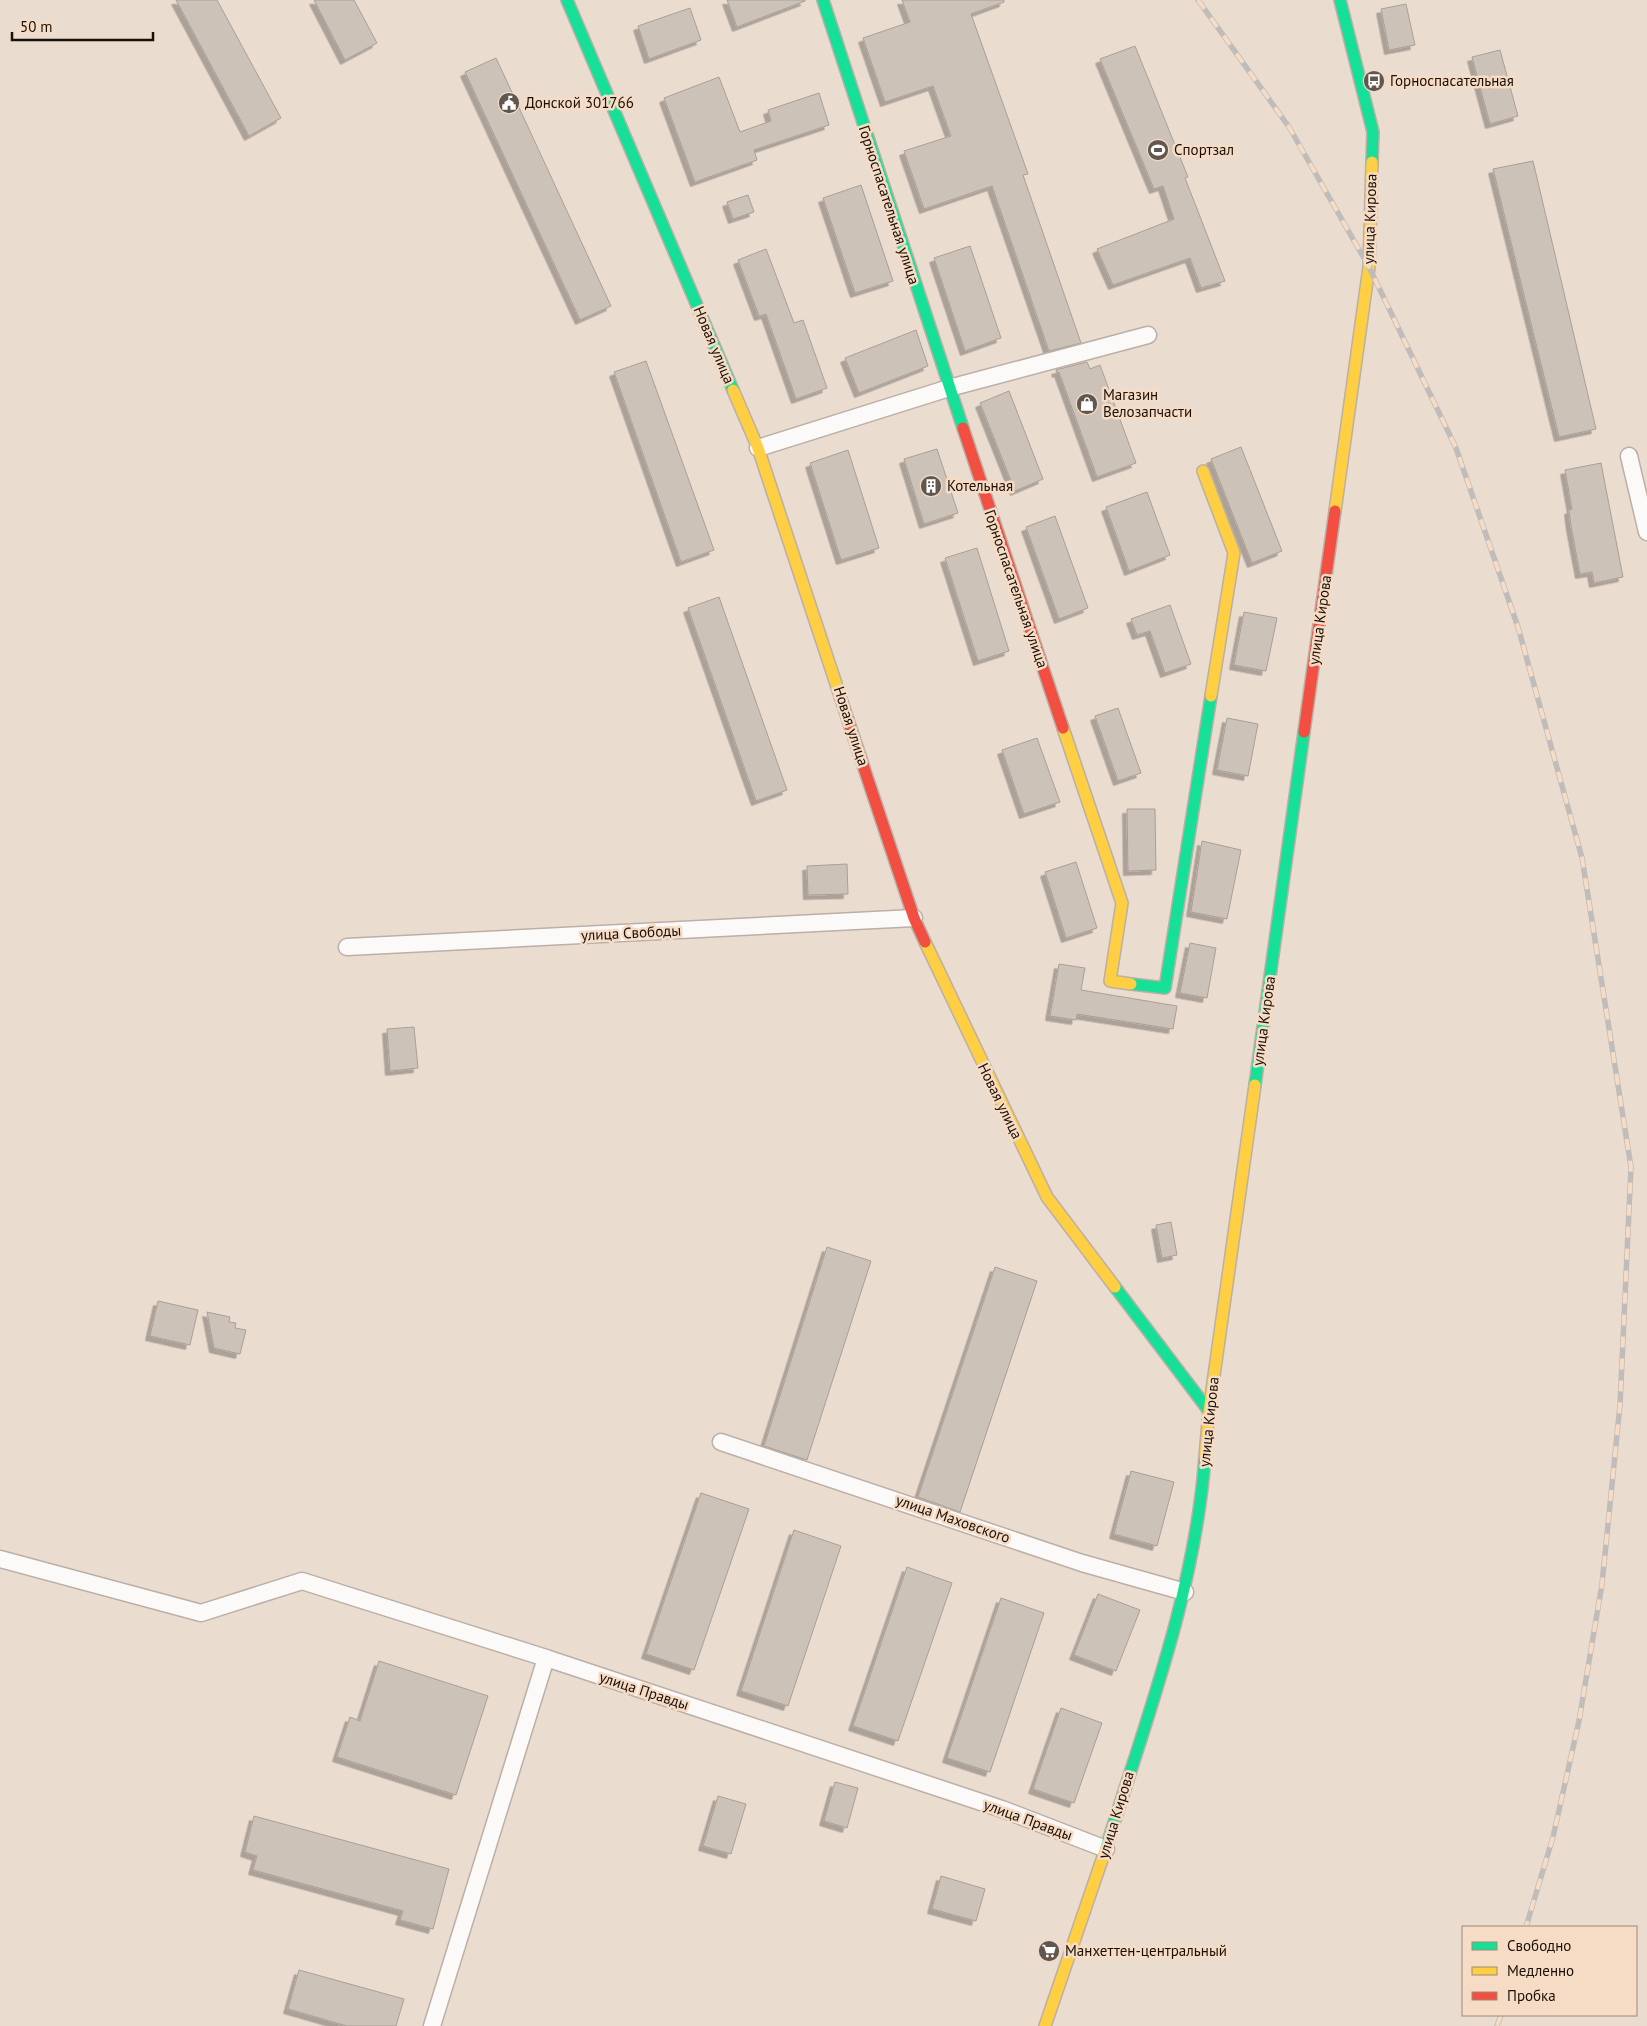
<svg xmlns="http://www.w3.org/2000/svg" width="1647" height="2026" font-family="'PT Sans',sans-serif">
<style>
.building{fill:#cdc2b8;stroke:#aa9f96;filter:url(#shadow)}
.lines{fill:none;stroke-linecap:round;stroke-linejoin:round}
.street-casing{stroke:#bbafa6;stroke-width:19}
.fast-casing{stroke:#bbafa6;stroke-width:14}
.slow-casing{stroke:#bbafa6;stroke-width:14}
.jam-casing{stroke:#bbafa6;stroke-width:14}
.street{stroke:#fcfaf8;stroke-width:16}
.fast{stroke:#16e098;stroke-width:11}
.slow{stroke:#ffcf43;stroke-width:11}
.jam{stroke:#f24e42;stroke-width:11}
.rail-casing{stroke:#c0bcb9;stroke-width:5.5}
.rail{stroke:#f6dbc5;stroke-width:4;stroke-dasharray:11;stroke-linecap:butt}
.labels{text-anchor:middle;stroke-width:5;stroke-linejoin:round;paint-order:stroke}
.poi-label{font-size:15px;fill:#191008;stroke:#f6dbc5;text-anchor:start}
.street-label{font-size:15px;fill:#191008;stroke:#f6dbc5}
</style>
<defs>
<filter id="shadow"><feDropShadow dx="-4.5" dy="4.5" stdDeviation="0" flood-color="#0004"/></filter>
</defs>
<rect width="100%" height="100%" fill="#ebdcd0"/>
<g class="building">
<polygon points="176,0 217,0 281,118 249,136"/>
<polygon points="314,0 354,0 377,43 345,60"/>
<polygon points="727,0 805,0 805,1 737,27"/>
<polygon points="902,0 1004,0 1004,2 971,14 1028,174 1023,175 1081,343 1049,351 992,186 924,209 904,151 951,136 933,86 885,102 863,38 910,22"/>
<polygon points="1406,4 1415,45 1389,50 1381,9"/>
<polygon points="690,8 701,40 649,59 638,26"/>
<polygon points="1135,46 1188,177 1185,178 1225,281 1201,288 1190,258 1113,285 1097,249 1174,219 1163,186 1154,189 1100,59"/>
<polygon points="1500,50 1518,116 1490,124 1472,57"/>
<polygon points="496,58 611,306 580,320 465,72"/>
<polygon points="719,77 740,132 771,121 768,110 819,93 829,125 754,150 757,160 695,182 664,98"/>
<polygon points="1533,161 1596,429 1559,437 1493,169"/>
<polygon points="861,185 893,281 855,293 823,198"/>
<polygon points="748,195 754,212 733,219 727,202"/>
<polygon points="970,246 1001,338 965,351 934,258"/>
<polygon points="766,249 794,323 803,320 827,388 796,399 766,314 759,316 738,260"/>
<polygon points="916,330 928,366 859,393 845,358"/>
<polygon points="646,361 714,550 681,562 614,372"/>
<polygon points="1087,362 1090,369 1100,365 1136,463 1097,477 1059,372 1057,373 1056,370"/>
<polygon points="1009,391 1043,479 1015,491 980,403"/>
<polygon points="1241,447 1282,551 1252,563 1211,459"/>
<polygon points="937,449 958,513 924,524 904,459"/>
<polygon points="848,450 879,548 841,560 810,463"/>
<polygon points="1601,463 1623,577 1594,583 1592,572 1580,574 1571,526 1569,510 1572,509 1565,470"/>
<polygon points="1147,492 1170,555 1129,571 1106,507"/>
<polygon points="1055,516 1088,608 1059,619 1026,527"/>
<polygon points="977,548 1009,651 978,661 945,558"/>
<polygon points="719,597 787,790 756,801 688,608"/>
<polygon points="1170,605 1191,664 1165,673 1150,631 1137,635 1131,619"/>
<polygon points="1244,612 1277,618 1266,671 1234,665"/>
<polygon points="1118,708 1141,773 1118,781 1095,716"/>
<polygon points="1227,718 1258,724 1248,776 1217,770"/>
<polygon points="1037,738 1060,802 1024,814 1002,750"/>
<polygon points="1127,809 1155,809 1156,870 1128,871"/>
<polygon points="1202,841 1241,850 1227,919 1191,912"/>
<polygon points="1076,862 1097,928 1066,938 1045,872"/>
<polygon points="847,864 848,894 808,895 807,866"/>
<polygon points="1190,943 1216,948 1207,998 1180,993"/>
<polygon points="1059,964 1085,968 1081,990 1177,1006 1173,1029 1077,1014 1076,1020 1050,1016"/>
<polygon points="414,1027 418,1068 390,1071 387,1029"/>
<polygon points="1171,1222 1177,1255 1162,1258 1156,1225"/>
<polygon points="827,1247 871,1261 807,1460 764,1446"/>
<polygon points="995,1267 1037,1281 960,1512 918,1497"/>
<polygon points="158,1301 198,1310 190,1345 150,1336"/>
<polygon points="207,1312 230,1317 229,1322 236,1323 235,1328 246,1330 240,1354 214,1348"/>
<polygon points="1131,1471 1174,1482 1157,1546 1114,1534"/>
<polygon points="701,1493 749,1509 694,1670 646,1654"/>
<polygon points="794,1530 841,1546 788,1706 741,1691"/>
<polygon points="907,1567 952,1583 898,1741 853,1726"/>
<polygon points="1098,1594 1140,1610 1116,1671 1074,1655"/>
<polygon points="1001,1598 1044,1613 990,1772 947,1758"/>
<polygon points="379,1661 488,1696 456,1795 337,1757 350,1717 360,1721"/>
<polygon points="1061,1708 1102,1723 1074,1803 1033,1789"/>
<polygon points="835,1782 858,1788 847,1828 824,1821"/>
<polygon points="718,1796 746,1804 731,1854 703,1846"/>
<polygon points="254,1816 449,1869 433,1929 400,1920 403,1911 253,1870 257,1856 245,1852"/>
<polygon points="941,1876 985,1889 976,1921 932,1909"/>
<polygon points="299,1970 404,1999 396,2026 347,2026 288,2009"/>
</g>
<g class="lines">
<g class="street-casing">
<g id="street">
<polyline points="758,448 949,388 1148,335"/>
<polyline points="1629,456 1647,532"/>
<polyline points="347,947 914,918"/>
<polyline points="721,1442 1082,1563 1185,1592"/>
<polyline points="0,1559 201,1613 302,1581 546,1658"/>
<polyline points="432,2026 546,1658 1002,1809 1106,1849"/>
</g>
</g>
<g class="fast-casing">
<g id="fast">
<polyline points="567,0 733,390"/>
<polyline points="823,0 963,428"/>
<polyline points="1340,0 1373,132 1372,162"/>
<polyline points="1131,984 1165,988 1211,696"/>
<polyline points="1255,1085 1304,732"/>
<polyline points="1115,1287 1209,1411"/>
<path d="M1106,1848C1146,1720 1195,1592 1205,1457"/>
</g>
</g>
<g class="slow-casing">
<g id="slow">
<polyline points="733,390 758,448 840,696"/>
<polyline points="1203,471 1234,553 1211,696"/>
<polyline points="1335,511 1369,267 1372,162"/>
<polyline points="1063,728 1122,903 1110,981 1131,984"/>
<polyline points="925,942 1047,1197 1115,1287"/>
<polyline points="1205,1457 1209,1411 1255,1085"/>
<polyline points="1045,2026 1106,1848"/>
</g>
</g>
<g class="jam-casing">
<g id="jam">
<polyline points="963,428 1063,728"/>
<polyline points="840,696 914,918 925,942"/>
<polyline points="1304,732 1335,511"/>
</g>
</g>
<use href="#street" class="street"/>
<use href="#fast" class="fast"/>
<use href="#slow" class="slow"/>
<use href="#jam" class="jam"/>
<g class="rail-casing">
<g id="rail">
<polyline points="1198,0 1289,127 1369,267 1456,448 1518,627 1582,858 1631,1167 1620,1405 1602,1584 1579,1721 1553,1837 1526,1927"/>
<polyline points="1497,2026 1501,2015"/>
</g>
</g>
<use href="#rail" class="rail"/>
</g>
<defs>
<g id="bus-disc" transform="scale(1.125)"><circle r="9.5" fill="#62574e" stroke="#f6dbc5"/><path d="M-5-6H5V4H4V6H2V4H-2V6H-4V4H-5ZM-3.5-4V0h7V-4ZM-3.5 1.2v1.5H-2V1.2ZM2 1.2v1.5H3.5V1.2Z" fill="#fff"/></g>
<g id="civic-disc" transform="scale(1.125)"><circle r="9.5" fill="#62574e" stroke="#f6dbc5"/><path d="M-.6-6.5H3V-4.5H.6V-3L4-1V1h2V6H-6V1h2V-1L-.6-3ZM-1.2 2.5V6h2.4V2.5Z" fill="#fff"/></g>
<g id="stadium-disc" transform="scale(1.125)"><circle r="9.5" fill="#62574e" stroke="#f6dbc5"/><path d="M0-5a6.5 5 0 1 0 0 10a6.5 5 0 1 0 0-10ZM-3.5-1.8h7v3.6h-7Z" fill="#fff"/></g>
<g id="shop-disc" transform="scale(1.125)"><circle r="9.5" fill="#62574e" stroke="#f6dbc5"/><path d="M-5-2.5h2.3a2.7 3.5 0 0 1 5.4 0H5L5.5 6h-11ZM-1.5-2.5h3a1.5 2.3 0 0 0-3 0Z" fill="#fff"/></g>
<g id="building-disc" transform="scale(1.125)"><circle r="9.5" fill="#62574e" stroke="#f6dbc5"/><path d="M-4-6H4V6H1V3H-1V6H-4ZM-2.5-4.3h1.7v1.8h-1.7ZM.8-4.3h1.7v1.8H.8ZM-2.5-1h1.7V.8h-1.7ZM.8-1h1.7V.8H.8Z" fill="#fff"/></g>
<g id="supermarket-disc" transform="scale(1.125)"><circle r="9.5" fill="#62574e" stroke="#f6dbc5"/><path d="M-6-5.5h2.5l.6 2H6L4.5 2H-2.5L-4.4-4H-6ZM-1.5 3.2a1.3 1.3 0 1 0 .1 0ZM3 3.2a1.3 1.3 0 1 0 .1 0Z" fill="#fff"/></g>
</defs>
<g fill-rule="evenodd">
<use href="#bus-disc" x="1374" y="81"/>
<use href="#civic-disc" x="509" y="103"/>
<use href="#stadium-disc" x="1158" y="150"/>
<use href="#shop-disc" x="1087" y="404"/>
<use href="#building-disc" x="931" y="486"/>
<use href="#supermarket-disc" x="1049" y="1951"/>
</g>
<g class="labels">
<g class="poi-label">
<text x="1390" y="86">Горноспасательная</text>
<text x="525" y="108">Донской 301766</text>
<text x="1174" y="155">Спортзал</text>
<text x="1103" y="400">Магазин<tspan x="1103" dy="17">Велозапчасти</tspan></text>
<text x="947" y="491">Котельная</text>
<text x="1065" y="1956">Манхеттен-центральный</text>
</g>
<g class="street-label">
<text transform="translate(889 205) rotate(72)" y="5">Горноспасательная улица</text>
<text transform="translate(1370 219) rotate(-88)" y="5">улица Кирова</text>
<text transform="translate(714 345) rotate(67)" y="5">Новая улица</text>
<text transform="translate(1016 589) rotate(71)" y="5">Горноспасательная улица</text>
<text transform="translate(1320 620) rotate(-82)" y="5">улица Кирова</text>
<text transform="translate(851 726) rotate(72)" y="5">Новая улица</text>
<text transform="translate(631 933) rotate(-3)" y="5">улица Свободы</text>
<text transform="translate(1264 1021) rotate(-82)" y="5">улица Кирова</text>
<text transform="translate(1000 1101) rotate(64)" y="5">Новая улица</text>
<text transform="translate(1209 1422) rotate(-84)" y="5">улица Кирова</text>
<text transform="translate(953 1519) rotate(19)" y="5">улица Маховского</text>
<text transform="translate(644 1691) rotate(18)" y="5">улица Правды</text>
<text transform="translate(1116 1815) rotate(-73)" y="5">улица Кирова</text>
<text transform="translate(1028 1820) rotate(20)" y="5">улица Правды</text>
</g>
</g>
<rect x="1462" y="1926" width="175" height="90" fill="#f6dbc5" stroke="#9e8a79"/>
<rect x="1472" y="1942" width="25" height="8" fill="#16e098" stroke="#9e8a79"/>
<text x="1507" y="1951" font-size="15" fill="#191008">Свободно</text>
<rect x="1472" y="1967" width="25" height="8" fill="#ffcf43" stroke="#9e8a79"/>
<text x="1507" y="1976" font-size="15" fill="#191008">Медленно</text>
<rect x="1472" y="1992" width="25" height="8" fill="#f24e42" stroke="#9e8a79"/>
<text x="1507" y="2001" font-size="15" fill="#191008">Пробка</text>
<path d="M12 32v8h141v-8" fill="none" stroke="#191008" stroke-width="2.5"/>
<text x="20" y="32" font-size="15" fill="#191008" stroke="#f6dbc5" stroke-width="4" paint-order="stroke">50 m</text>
</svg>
